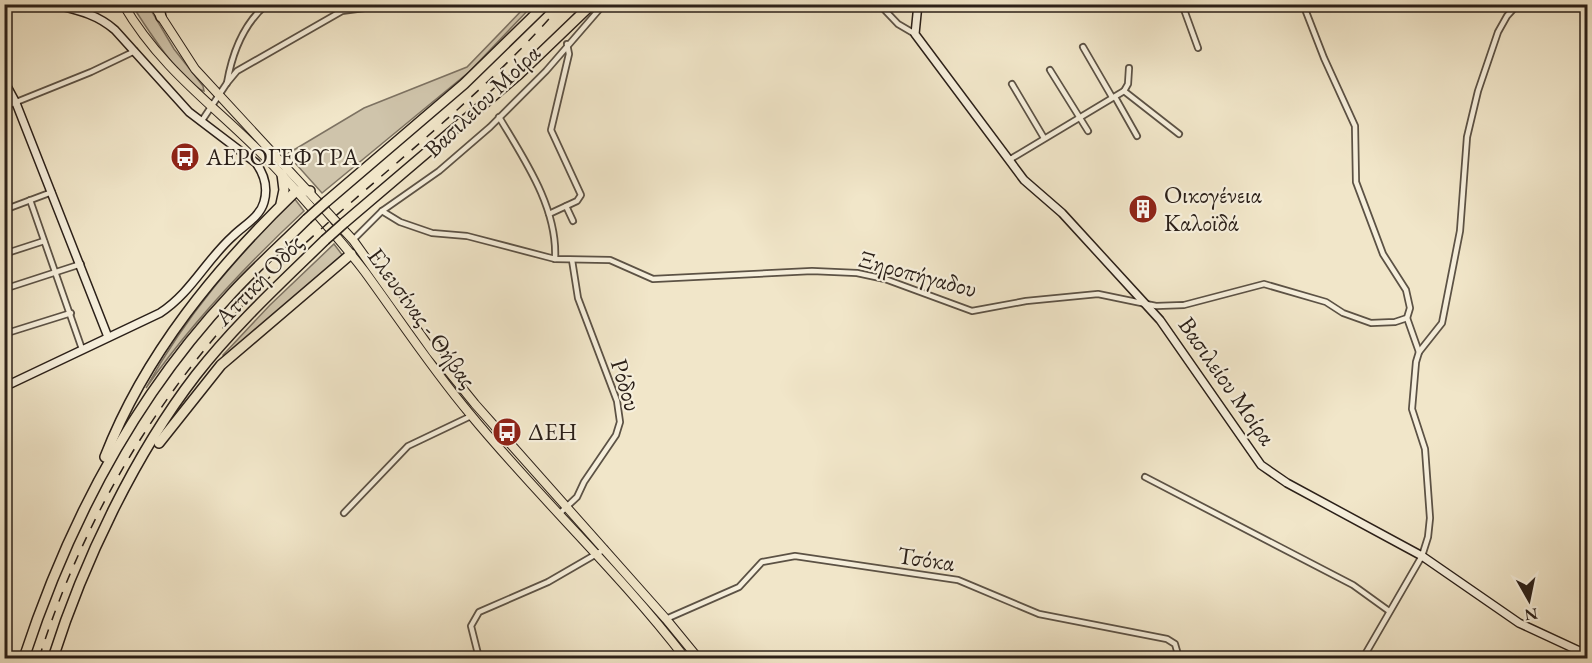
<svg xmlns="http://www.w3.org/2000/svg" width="1592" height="663" font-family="'EB Garamond',serif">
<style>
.green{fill:#cfc4ab;stroke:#7d7262;stroke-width:1.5}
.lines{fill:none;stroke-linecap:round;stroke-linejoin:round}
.street-casing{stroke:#5c5245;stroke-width:8}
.secondary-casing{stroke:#2b2019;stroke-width:10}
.primary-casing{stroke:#2b2019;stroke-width:10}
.highway-casing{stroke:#2b2019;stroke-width:12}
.street{stroke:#f6efdc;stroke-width:4.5}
.secondary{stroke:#f6efdc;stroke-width:7}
.primary{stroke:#f1e6c9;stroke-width:8}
.highway{stroke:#f1e6c9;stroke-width:9}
.rail{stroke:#2b2019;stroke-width:1.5;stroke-dasharray:10 10;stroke-linecap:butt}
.highway-bridge-casing{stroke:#2b2019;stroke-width:12;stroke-linecap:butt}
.highway-bridge{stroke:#f1e6c9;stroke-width:9}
.labels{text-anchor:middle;stroke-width:4.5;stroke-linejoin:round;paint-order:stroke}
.street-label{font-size:24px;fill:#2b2019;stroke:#f6efdc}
.poi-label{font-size:24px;fill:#2b2019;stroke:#f6efdc;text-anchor:start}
</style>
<rect width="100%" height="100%" fill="#f1e6c9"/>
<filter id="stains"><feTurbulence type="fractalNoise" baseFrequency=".00333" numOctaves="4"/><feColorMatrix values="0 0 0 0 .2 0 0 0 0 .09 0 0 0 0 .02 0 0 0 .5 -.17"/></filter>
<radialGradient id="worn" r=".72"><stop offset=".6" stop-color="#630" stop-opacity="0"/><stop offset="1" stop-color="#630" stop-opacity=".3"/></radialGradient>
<g class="green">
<path d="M132,5H148L174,49L203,86L204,91C183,85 144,24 132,5Z"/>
<polygon points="527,5 533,5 469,72 322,193 287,154 364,108 467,67"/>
<path d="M294,198L304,211C245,266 192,322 146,388C188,312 235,260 294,198Z"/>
<polygon points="334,244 343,256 225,358 223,355 270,305"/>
</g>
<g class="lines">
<g class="street-casing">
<g id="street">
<polyline points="879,4 898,24 915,34"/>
<polyline points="1182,4 1198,48"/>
<polyline points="1303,4 1324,58 1355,126 1356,182 1383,254 1406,290 1410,308 1407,318 1419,352"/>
<polyline points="1083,47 1112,97"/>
<polyline points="1050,70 1088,131"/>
<path d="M227,83C232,54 243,24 267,4"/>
<polyline points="1012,84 1044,138"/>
<polyline points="1124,91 1179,134"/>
<polyline points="1115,97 1137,136"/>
<polyline points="4,107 91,72 135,51"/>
<path d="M499,117C524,159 558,208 555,259"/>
<polyline points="201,122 227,83 237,71 342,11 372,7"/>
<polyline points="1009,160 1124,91 1128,84 1129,68"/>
<polyline points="30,200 82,349"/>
<polyline points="566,206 573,221"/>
<polyline points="4,210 52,192"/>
<polyline points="382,211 400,222 432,233 467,236 555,259 610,260 653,279 812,271 857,273 885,279 972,311 1026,301 1098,294 1156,306 1184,305 1264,284 1326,302 1343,313 1371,323 1395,322 1407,318"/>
<polyline points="549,214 577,201 581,195 551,130 569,54 567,44"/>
<polyline points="353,240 382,211 439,171 490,127 546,71 604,4"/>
<polyline points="4,254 44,241"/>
<polyline points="4,289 81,264"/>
<polyline points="4,334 71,313"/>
<polyline points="1145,477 1353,585 1389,611"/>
<polyline points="344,513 408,446 471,416"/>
<polyline points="559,514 577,497 584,482 616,435 620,422 617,401 578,298 572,260"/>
<polyline points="666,619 739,587 762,562 795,556 958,580 1039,614 1167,639 1175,644 1179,658"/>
<polyline points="479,658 471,626 479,612 548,582 605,549"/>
<polyline points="1363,658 1422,556 1428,537 1430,518 1425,449 1412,409 1416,362 1419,352 1442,323 1460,231 1467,137 1478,91 1498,32 1507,16 1518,4"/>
</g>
</g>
<g class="secondary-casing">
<g id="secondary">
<polyline points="918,4 915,34 1024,180 1062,213 1160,320 1261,465 1287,483 1422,556 1519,623 1588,655"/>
<polyline points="4,81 16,103 108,337"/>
<path d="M4,387L160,313C191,293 206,260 233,236C243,226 260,217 264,202C268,188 264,174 256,163L189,112L115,30C97,14 77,10 53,4"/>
</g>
</g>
<g class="primary-casing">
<g id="primary">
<path d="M123,4C166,78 229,115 283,176C311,207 340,239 365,272C400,320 432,369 470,414C539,498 619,572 685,658"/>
<polyline points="153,4 195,69 353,240 433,352 475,404 666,619 698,658"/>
</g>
</g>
<g class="highway-casing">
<g id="highway">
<polyline points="158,4 161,17"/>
<polyline points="326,202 464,84 546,4"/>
<polyline points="281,204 284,190 282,174"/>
<polyline points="344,223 519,74 592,4"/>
<polyline points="159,443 221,365 351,254"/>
<path d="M105,457C145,354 217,267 296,191H310"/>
<path d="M24,658C68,524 134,397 232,293C256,267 282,244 307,219"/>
<path d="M53,658C83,563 135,454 196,375C234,326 281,283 325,240"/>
</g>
</g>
<use href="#street" class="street"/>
<use href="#secondary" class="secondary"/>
<use href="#primary" class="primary"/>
<use href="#highway" class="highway"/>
<path class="rail" d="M39,658C87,507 170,373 284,263C376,176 479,101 562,4"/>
<g class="highway-bridge-casing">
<g id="highway-bridge">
<polyline points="307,219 326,202"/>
<polyline points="325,240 344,223"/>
</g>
</g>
<use href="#highway-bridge" class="highway-bridge"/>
</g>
<defs>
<g id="bus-disc" transform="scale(1.5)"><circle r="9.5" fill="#8f2418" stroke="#f6efdc"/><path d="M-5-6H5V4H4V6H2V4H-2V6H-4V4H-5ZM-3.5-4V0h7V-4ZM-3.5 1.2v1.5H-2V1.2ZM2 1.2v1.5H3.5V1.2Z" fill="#fff"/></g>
<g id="building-disc" transform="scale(1.5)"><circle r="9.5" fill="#8f2418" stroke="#f6efdc"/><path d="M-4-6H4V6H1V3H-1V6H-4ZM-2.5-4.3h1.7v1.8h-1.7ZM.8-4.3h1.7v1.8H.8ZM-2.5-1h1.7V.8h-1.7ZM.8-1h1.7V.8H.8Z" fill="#fff"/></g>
</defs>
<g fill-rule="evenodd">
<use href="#bus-disc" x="185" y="157"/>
<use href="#building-disc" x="1143" y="209"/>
<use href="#bus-disc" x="507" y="432"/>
</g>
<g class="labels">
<g class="street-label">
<text transform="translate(482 101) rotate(-44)" y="8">Βασιλείου Μοίρα</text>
<text transform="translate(918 274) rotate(15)" y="8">Ξηροπήγαδου</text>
<text transform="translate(259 280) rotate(-46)" y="8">Αττική Οδός</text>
<text transform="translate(422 318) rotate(54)" y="8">Ελευσίνας - Θήβας</text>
<text transform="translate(1227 381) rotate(55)" y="8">Βασιλείου Μοίρα</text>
<text transform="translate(626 385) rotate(73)" y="8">Ρόδου</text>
<text transform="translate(926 559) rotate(8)" y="8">Τσόκα</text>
</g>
<g class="poi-label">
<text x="206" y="165">ΑΕΡΟΓΕΦΥΡΑ</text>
<text x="1164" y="203">Οικογένεια<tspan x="1164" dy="28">Καλοϊδά</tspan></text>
<text x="528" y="440">ΔΕΗ</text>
</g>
</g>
<rect width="1592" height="663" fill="none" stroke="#f1e6c9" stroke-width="24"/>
<rect x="6" y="6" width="1580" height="651" fill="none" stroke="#2b2019" stroke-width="3"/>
<rect x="12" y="12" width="1568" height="639" fill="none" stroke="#2b2019" stroke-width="1.5"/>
<g transform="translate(1529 600) rotate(171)" stroke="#f6efdc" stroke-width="4.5" paint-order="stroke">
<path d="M0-4.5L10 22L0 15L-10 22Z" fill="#2b2019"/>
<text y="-9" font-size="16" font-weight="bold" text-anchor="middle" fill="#2b2019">N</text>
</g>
<rect width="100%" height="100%" filter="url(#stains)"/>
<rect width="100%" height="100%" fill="url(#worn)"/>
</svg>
